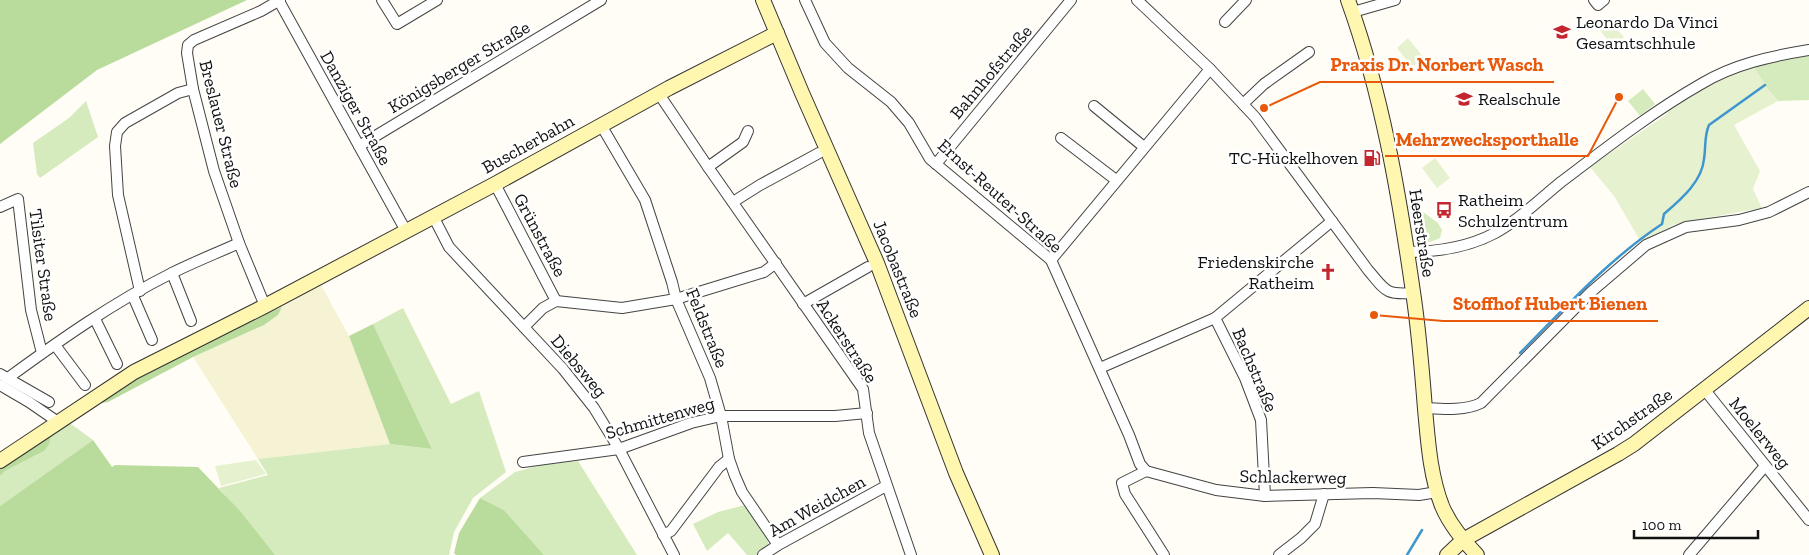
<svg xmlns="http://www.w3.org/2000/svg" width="1809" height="555" font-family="'Zilla Slab',serif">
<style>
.farmland{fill:#f6f3d4}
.green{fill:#d5ebbd}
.forest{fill:#b9dc9c}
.pitch{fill:#e6f2cf}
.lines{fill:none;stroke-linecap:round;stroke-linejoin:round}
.stream{stroke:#3f96cf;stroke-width:2.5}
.street-casing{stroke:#444;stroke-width:12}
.secondary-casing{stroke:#333;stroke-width:16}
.street{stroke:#fff;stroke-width:10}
.secondary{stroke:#fff6b0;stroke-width:14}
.labels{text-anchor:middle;stroke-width:5;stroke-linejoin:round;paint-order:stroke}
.poi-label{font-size:18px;fill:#111;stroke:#fff;text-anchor:start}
.street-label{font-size:18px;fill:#111;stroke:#fff}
.leader{fill:none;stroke:#e8590c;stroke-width:2}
.callout-dot{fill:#e8590c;stroke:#fff;stroke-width:2}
.callout-label{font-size:19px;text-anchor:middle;font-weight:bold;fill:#e8590c;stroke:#fff;stroke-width:5;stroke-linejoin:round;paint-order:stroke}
</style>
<rect width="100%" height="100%" fill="#fffdf5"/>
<polygon class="farmland" points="321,285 349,336 390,444 258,459 193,357 264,325 278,315 282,307"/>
<g class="green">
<polygon points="1809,53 1809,100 1778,101 1767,88 1753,66"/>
<polygon points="1643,89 1655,104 1640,116 1628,101"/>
<polygon points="86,101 98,137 40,178 37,174 33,143 69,118"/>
<path d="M1412,204L1438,223L1442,230L1440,238C1433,242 1423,244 1416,239Z"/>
<polygon points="403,308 451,404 479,391 506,472 473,498 454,532 449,555 275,555 219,488 268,475 258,459 390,444 432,449 373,324"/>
<polygon points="67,421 93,440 0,506 0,476 5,471 44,451 50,433"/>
<polygon points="578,461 637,555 544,555 504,510 480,498 515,472 541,465"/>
<polygon points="745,505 767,537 769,546 757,555 747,555 728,533 707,551 693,524 718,512"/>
</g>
<g class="forest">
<polygon points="0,0 247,0 97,70 0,144"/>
<polygon points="282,307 278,315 264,325 193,357 108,402 97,404 123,383 190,349"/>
<polygon points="373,324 432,449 390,444 349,336"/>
<path d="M50,433C52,440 48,446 44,451L5,471L0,476V468Z"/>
<polygon points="93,440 112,467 115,465 198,467 240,511 275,555 0,555 0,506"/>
<polygon points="480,498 504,510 544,555 456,555 454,553 459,533"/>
</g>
<g class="pitch">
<polygon points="1607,18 1624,37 1612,46 1597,26"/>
<polygon points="1408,38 1424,58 1412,67 1397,48"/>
<polygon points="1753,66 1767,88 1778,101 1734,125 1760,171 1753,189 1762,208 1690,221 1673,225 1641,242 1614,196 1590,167 1667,114 1670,109 1721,79"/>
<polygon points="1435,158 1450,178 1437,188 1422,168"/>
<polygon points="256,460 266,474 221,486 215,466"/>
</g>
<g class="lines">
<g class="stream">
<path d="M1520,353C1565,308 1609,259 1662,224L1664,214C1680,200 1702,182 1704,159C1706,147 1704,136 1709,125L1765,85"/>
<polyline points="1407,555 1422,530"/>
</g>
<g class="street-casing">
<g id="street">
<polyline points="382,0 397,24 437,0"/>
<polyline points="805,0 825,43 848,68 891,102 909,123 930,159 1051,260 1129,435 1140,464 1146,471"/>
<path d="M1137,0L1210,69L1255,117L1368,270C1386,291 1385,295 1413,293"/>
<polyline points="1594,0 1598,5 1604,0"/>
<polyline points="279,1 406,231"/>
<polyline points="1353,12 1395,0"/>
<polyline points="1225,22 1246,0"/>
<polyline points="659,94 708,167 863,389 869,433 911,555"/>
<polyline points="1243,104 1264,84 1309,52"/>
<polyline points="1094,106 1144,147"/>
<polyline points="601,125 645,200 672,282 676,299 710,378 721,416 729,459 735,476 742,492 778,545"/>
<polyline points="1061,138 1116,180"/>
<polyline points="359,146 601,0"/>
<polyline points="936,164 1071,0"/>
<polyline points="708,167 743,142 748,131"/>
<polyline points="495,184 556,301"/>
<polyline points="733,202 760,185 819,153"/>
<polyline points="0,207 18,199 31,310 42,353"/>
<polyline points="433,216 449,247 563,369 594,408 619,449 674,555"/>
<path d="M1406,252C1436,252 1469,247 1495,233C1519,220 1540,199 1561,182C1606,148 1652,112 1701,84C1734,64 1772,56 1809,50"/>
<polyline points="1051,260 1210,69"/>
<polyline points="172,273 191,321"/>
<polyline points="140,291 118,195 115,146 117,132 125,123 178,93 193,89"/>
<polyline points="133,296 152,340"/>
<polyline points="803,304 868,267"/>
<polyline points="265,306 239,243 214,171 193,89 187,53 188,45 194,40 261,11 280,0"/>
<polyline points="1215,318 1245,378 1261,420 1265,496"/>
<polyline points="95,319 117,364"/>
<polyline points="524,327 543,308 556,301 622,308 676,299 764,272 776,263"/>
<polyline points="55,345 85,385"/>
<polyline points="1100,368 1215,318 1332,221"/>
<polyline points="0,374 49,402"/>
<path d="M8,378C60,340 114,302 172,273C194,262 217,253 239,243"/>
<polyline points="0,385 29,402 58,422"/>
<polyline points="1704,389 1809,520"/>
<path d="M1425,408C1443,409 1465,411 1481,403L1591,292L1646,245L1686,227L1739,220L1769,212L1809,192"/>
<polyline points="523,462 619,449 691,423 721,416 835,416 867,413"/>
<polyline points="663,535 671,531 719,467 729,459"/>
<polyline points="763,555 778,545 886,486"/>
<polyline points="1164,555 1125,494 1122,483 1146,471 1216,490 1265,496 1373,493 1419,495 1437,492"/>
<polyline points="1279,555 1301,538 1315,524 1324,494"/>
<polyline points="1689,555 1765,466"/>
</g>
</g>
<g class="secondary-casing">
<g id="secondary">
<polyline points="763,0 802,93 877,263 956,473 992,555"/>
<path d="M1348,0C1382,94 1399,194 1413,292C1419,331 1422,370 1425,409C1428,441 1430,475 1442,506C1450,525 1463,540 1477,555"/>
<polyline points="0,461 134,372 265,306 495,184 669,88 777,33"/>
<polyline points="1447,555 1463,540 1618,454 1634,444 1809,308"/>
</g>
</g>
<use href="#street" class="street"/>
<use href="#secondary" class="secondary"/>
</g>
<defs>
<g id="school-bare" transform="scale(1.35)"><path d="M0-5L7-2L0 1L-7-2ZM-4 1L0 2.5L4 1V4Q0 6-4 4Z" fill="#c4262e" stroke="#fff" stroke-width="2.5" paint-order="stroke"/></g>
<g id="fuel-bare" transform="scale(1.35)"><path d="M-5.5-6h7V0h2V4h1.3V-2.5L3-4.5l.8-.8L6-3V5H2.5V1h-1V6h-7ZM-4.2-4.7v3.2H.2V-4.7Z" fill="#c4262e" stroke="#fff" stroke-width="2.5" paint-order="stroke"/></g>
<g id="bus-bare" transform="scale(1.35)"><path d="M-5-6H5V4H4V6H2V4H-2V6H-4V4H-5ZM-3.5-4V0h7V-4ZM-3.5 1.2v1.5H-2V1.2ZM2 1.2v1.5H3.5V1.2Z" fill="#c4262e" stroke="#fff" stroke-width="2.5" paint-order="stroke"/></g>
<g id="church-bare" transform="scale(1.35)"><path d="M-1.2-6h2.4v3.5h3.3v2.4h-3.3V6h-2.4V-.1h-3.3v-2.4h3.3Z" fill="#c4262e" stroke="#fff" stroke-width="2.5" paint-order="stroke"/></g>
</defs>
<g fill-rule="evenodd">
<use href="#school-bare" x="1562" y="32"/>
<use href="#school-bare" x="1464" y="99"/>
<use href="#fuel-bare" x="1372" y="158"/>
<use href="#bus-bare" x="1444" y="210"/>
<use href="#church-bare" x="1328" y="272"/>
</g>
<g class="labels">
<g class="poi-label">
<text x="1576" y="28">Leonardo Da Vinci<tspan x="1576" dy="21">Gesamtschhule</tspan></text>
<text x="1478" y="105">Realschule</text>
<text x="1358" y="164" text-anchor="end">TC-Hückelhoven</text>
<text x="1458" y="206">Ratheim<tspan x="1458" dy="21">Schulzentrum</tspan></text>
<text x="1314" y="268" text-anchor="end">Friedenskirche<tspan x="1314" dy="21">Ratheim</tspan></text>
</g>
<g class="street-label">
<text transform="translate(459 67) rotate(-31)" y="6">Königsberger Straße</text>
<text transform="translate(991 72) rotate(-50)" y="6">Bahnhofstraße</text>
<text transform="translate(356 108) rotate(61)" y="6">Danziger Straße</text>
<text transform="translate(221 124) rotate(76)" y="6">Breslauer Straße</text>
<text transform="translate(528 144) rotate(-29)" y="6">Buscherbahn</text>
<text transform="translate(1000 196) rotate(42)" y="6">Ernst-Reuter-Straße</text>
<text transform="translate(1422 233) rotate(81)" y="6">Heerstraße</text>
<text transform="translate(540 235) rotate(62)" y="6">Grünstraße</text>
<text transform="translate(43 265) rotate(82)" y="6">Tilsiter Straße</text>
<text transform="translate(898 269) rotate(68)" y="6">Jacobastraße</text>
<text transform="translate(707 328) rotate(68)" y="6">Feldstraße</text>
<text transform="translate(847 341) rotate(57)" y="6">Ackerstraße</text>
<text transform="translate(579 366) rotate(50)" y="6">Diebsweg</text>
<text transform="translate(1255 370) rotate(67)" y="6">Bachstraße</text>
<text transform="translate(660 418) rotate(-16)" y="6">Schmittenweg</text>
<text transform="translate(1632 419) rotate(-35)" y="6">Kirchstraße</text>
<text transform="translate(1760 433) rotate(51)" y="6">Moelerweg</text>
<text transform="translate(1293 477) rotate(1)" y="6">Schlackerweg</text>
<text transform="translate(817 506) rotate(-29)" y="6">Am Weidchen</text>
</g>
</g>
<path class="leader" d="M1264 108L1320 82H1554M1619 97L1588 156H1385M1374 315L1443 321H1658"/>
<g class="callout-dot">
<circle cx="1264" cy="108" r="5"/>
<circle cx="1619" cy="97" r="5"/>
<circle cx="1374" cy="315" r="5"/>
</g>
<g class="callout-label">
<text x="1437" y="71">Praxis Dr. Norbert Wasch</text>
<text x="1487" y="146">Mehrzwecksporthalle</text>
<text x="1550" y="310">Stoffhof Hubert Bienen</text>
</g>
<path d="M1634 530v8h124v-8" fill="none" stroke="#111111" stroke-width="2.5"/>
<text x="1642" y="530" font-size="15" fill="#111111" stroke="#ffffff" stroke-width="4" paint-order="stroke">100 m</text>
</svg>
